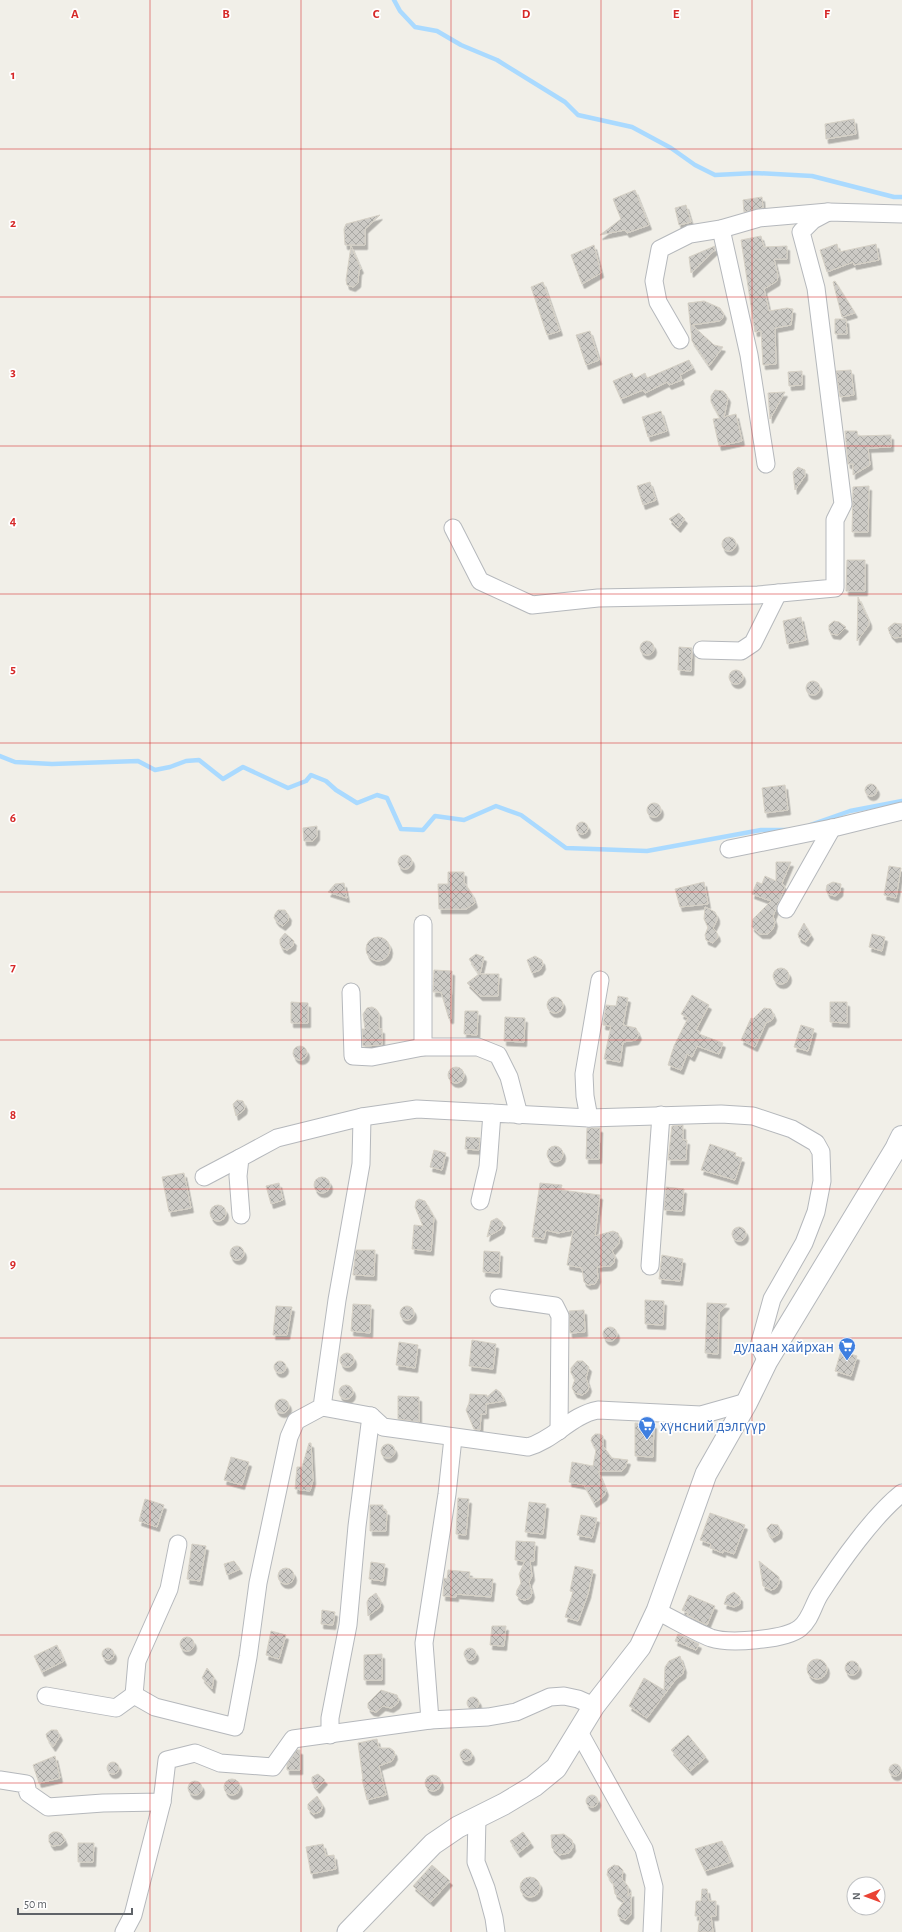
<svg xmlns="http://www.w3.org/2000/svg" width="902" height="1932" font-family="'Alegreya Sans',sans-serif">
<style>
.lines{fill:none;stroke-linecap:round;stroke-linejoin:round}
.stream{stroke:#aadaff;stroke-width:4.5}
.building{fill:url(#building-cross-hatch);stroke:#d6d1c6;filter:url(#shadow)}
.minor-casing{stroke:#b5b8bc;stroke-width:19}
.tertiary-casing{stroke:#b5b8bc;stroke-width:23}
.secondary-casing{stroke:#b6babf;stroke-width:24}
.minor{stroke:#fff;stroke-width:17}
.tertiary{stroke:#fff;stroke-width:21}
.secondary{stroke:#fff;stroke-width:22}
.grid{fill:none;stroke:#d62828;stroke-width:1;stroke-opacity:0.55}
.labels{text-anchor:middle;stroke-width:3.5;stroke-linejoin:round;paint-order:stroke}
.shop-label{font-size:16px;fill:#366cbe;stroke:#fff;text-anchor:end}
.grid-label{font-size:13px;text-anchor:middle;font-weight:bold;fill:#d62828;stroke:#fff;stroke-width:3.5;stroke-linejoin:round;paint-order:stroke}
</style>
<defs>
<pattern id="building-cross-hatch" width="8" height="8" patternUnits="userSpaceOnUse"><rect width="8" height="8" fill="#cccac5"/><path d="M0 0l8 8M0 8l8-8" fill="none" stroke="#a9a8a4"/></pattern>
<filter id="shadow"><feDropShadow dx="2.5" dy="4.5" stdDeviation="0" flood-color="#0004"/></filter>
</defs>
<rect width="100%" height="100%" fill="#f1efe8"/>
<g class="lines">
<g class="stream">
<polyline points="394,0 400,11 415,27 437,31 461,45 497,60 565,102 578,115 632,127 671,148 695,165 715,175 755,173 812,176 894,197 902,197"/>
<polyline points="0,756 15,762 52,764 138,761 155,770 170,767 186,761 199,760 223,779 243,767 288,788 306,781 311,775 326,781 336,790 357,803 377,795 387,798 401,829 423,830 435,816 464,820 496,806 521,815 566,848 647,851 761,830 787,830"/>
<polyline points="810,825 850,811 902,801"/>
</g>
</g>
<g class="building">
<polygon points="854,119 856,134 826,139 825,124"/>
<polygon points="635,190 649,225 627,233 625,230 600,235 621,219 613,199"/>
<polygon points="762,197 763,208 744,212 743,200"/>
<polygon points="686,205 691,222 679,225 675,208"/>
<polygon points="380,215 365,229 365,245 345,245 344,229 346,224"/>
<polygon points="761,236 764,247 787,246 787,259 774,259 778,276 777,281 764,289 769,311 787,308 793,309 791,325 775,328 776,364 763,365 761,331 755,332 741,240"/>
<polygon points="837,244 839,252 876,244 879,260 854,265 853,262 827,272 820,250"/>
<polygon points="594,245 601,273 582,284 571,255"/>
<polygon points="351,246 361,269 359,270 358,283 353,287 347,285 346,280"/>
<polygon points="715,246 715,250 691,273 689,257"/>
<polygon points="835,281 855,313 842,317 833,282"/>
<polygon points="543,282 560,331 547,335 531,287"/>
<polygon points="704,301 720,308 724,314 722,319 719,321 692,325 714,345 723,347 709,366 692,341 688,303"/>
<polygon points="835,319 846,319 847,334 835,334"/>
<polygon points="590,331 599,360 586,365 576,335"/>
<polygon points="689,360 693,368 680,375 682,380 669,385 667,382 645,393 643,390 621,399 613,381 632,373 634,379 645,373 647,378"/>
<polygon points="851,370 854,395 840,397 836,371"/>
<polygon points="802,371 802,385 789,386 788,372"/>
<polygon points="715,390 723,391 726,394 728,398 724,417 736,414 742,441 719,446 713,419 720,418 711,402 711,396"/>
<polygon points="785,392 770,419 768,393"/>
<polygon points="661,411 667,431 648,437 642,417"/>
<polygon points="845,431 857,431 858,436 891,435 891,447 868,448 870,465 853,475 853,464 848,464"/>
<polygon points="798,467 805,470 805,476 795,490 793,472"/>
<polygon points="650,482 656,500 643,505 637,486"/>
<polygon points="869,486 868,532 852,532 853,487"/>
<polygon points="679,513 685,519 678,528 669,519"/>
<circle cx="729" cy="544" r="7"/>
<polygon points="847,560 865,560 865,591 846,591"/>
<polygon points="858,597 869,621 869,625 857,641"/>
<polygon points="801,617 806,640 787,644 783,621"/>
<polygon points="834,621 839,622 846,627 838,635 831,634 829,630 829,625"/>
<polygon points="894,623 902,624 902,637 894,638 890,634 888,628"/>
<circle cx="647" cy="648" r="7"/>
<polygon points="679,647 692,648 691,671 678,670"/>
<circle cx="736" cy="677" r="7"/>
<circle cx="813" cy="688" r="7"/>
<circle cx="871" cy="790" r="6"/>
<polygon points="785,785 788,810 765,813 762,788"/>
<circle cx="654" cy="810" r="7"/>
<circle cx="582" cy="828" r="6"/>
<polygon points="317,826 317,836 313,841 304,841 303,828"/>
<circle cx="405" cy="862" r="7"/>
<polygon points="776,862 791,862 782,883 785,887 773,916 775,922 773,929 768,934 760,934 752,927 753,919 771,901 752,894 757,882 762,884 765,876 776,881"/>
<polygon points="889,866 901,868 896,898 884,895"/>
<polygon points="448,872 464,872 464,882 472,894 475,903 466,909 439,909 438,884 448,884"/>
<polygon points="704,882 708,904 680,907 675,889"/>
<polygon points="833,882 841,884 840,892 835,896 828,894 826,890 827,885"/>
<polygon points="344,883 347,898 328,892 335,884"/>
<polygon points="705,907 715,912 717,916 717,920 713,928 717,933 718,937 713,943 706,940 705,935 708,927 704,919"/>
<polygon points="278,910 285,910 289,916 288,921 283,926 277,922 274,918 275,914"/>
<polygon points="804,923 811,935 806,942 799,938 798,934"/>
<polygon points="285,933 294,941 293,946 287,950 282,948 280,944 280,939"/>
<polygon points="872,934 885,937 882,951 869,947"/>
<circle cx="378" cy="949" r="12"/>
<polygon points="476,954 484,957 480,974 499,974 498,996 480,996 467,983 479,974 469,959"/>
<polygon points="535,956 542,960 543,965 540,970 532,973 527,960"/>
<circle cx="781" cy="976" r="8"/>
<polygon points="434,970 452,971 451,1019 449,1019 441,992 433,992"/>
<polygon points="692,995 709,1005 696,1030 700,1032 699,1034 723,1043 719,1054 697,1046 692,1057 687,1054 681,1070 668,1065 674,1046 688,1018 681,1014"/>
<polygon points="618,996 628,998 623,1025 636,1028 639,1035 636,1040 623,1042 620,1062 604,1059 611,1026 603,1025 606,1005 616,1006"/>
<circle cx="555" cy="1005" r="8"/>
<polygon points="291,1002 308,1003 308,1023 291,1023"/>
<polygon points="830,1002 847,1002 847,1023 830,1022"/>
<polygon points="372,1007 376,1009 379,1013 379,1029 382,1029 382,1045 363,1046 362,1029 365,1029 363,1014 367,1008"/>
<polygon points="764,1008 771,1009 774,1016 772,1020 766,1023 755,1047 741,1040 751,1018 753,1019"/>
<polygon points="465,1011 478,1011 477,1035 464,1034"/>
<polygon points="505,1017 525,1018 524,1042 504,1041"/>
<polygon points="801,1025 814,1029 808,1051 794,1047"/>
<circle cx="300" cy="1053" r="7"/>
<circle cx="456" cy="1075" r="8"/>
<polygon points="237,1100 243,1101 245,1106 244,1110 236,1116 233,1104"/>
<polygon points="683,1125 683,1140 687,1140 686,1160 668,1160 672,1126"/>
<polygon points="587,1128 600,1128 599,1159 586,1159"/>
<polygon points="466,1137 480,1138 479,1150 465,1149"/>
<polygon points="710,1144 736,1153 735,1156 742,1158 735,1180 701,1170"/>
<circle cx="555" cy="1154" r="8"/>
<polygon points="434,1150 446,1153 442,1170 430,1167"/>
<polygon points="184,1173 191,1208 169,1212 162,1177"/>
<circle cx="322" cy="1185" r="8"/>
<polygon points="279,1183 283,1200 271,1204 266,1186"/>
<polygon points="540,1183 562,1185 561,1190 600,1195 595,1236 613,1231 618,1233 620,1238 619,1243 612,1251 615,1256 614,1263 610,1266 597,1267 598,1278 595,1284 588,1285 584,1282 582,1268 567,1265 573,1230 558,1233 546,1230 544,1239 532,1237"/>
<polygon points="666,1187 684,1189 682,1211 664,1210"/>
<polygon points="419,1199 425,1201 434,1217 431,1251 412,1249 414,1225 423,1226 415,1207 416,1201"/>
<circle cx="218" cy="1213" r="8"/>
<polygon points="497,1218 503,1223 501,1229 487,1237 491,1221"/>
<circle cx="739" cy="1234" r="7"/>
<circle cx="237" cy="1253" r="7"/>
<polygon points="356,1250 375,1250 374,1276 353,1275"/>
<polygon points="484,1251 500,1252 499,1273 483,1272"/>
<polygon points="662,1255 683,1259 680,1281 659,1279"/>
<polygon points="645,1300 664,1301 663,1325 645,1324"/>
<polygon points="707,1303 727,1304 719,1313 718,1354 705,1353"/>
<polygon points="353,1304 371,1305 370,1333 351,1331"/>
<polygon points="276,1306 292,1307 287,1335 273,1335"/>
<circle cx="407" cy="1313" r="7"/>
<polygon points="584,1310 585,1332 570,1333 569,1311"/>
<circle cx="610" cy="1334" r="7"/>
<polygon points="472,1340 496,1344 493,1369 469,1366"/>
<polygon points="399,1342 418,1345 415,1368 396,1365"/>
<polygon points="841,1351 857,1356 851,1376 835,1371"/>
<circle cx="347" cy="1360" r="7"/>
<circle cx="280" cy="1367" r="6"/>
<polygon points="577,1361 583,1361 589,1367 586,1378 589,1387 587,1392 582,1395 575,1393 572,1388 575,1379 571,1373 571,1368"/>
<circle cx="346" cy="1392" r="7"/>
<polygon points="496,1389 501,1393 504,1401 486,1404 486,1414 481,1414 480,1430 474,1429 466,1410 469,1403 470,1394 487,1395 487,1397"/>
<polygon points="398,1396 419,1397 419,1422 398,1419"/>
<circle cx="282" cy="1406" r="7"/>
<polygon points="635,1423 654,1424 653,1457 635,1456"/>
<polygon points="595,1434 600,1434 603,1436 603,1446 612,1458 628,1460 625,1468 622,1471 598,1471 606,1491 604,1496 594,1503 584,1485 569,1482 572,1462 593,1466 596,1450 591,1441 592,1437"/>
<polygon points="309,1443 311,1443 313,1480 310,1491 295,1489 297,1467 302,1467"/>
<circle cx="388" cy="1451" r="7"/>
<polygon points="231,1457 249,1462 242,1485 224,1480"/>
<polygon points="458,1498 469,1499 466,1535 456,1534"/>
<polygon points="145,1499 164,1505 157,1527 139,1521"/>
<polygon points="529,1502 546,1504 543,1534 525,1532"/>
<polygon points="370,1505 383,1505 383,1510 387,1511 386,1531 370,1531"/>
<polygon points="710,1513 745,1525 734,1554 723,1550 723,1553 710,1548 711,1544 700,1540"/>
<polygon points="581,1515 597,1518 592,1538 577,1535"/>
<polygon points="771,1524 778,1525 780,1529 779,1534 772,1538 767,1531 767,1528"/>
<polygon points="516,1541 535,1542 534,1561 530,1561 532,1576 529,1582 532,1593 530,1598 525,1600 520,1599 516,1595 517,1590 521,1583 519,1574 525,1561 515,1560"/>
<polygon points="192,1544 206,1546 200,1581 187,1579"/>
<polygon points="234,1561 240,1569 227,1575 224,1564"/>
<polygon points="759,1561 779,1577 779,1583 776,1588 771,1590 763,1586"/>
<polygon points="371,1562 385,1564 383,1581 369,1579"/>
<polygon points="575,1566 593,1570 588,1594 578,1621 565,1617 573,1592 570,1591"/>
<circle cx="286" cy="1576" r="8"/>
<polygon points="448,1570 470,1572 469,1578 493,1579 491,1597 456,1594 456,1597 443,1596 444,1578 447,1579"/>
<polygon points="734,1592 740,1597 740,1604 734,1607 724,1604 727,1596"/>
<polygon points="376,1593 381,1602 380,1607 368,1616 367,1602 369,1598"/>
<polygon points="689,1595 715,1606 707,1625 687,1615 688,1613 682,1610"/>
<polygon points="322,1610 335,1612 333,1625 321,1624"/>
<polygon points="492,1626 506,1626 504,1646 490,1645"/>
<polygon points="271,1631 286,1635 279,1659 266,1655"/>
<polygon points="678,1634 699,1644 696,1650 675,1641"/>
<circle cx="187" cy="1644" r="7"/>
<polygon points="57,1645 64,1661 42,1672 34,1656"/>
<circle cx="470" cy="1654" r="6"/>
<circle cx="108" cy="1654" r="6"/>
<polygon points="382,1654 382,1680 364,1680 364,1655"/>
<polygon points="680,1656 684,1668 683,1674 676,1679 647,1718 629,1706 644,1678 664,1690 665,1667 669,1661"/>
<circle cx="817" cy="1669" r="10"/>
<circle cx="852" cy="1668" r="7"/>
<polygon points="207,1668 214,1677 212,1689 202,1678"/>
<polygon points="381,1690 397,1695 399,1700 397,1704 391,1708 383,1706 376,1712 371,1711 368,1708 368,1703"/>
<circle cx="473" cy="1703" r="6"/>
<polygon points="51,1730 57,1730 60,1736 53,1747 47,1738 46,1734"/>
<polygon points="688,1735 706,1757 690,1771 671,1750"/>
<polygon points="377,1739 379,1748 390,1748 394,1751 395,1755 392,1761 379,1766 386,1795 367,1800 362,1779 363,1780 358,1743"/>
<circle cx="466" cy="1755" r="6"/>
<polygon points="297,1750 300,1750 300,1770 287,1770 287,1764"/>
<polygon points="55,1756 60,1778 39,1783 33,1765"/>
<circle cx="113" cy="1768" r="6"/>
<circle cx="895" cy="1770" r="6"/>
<polygon points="318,1774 325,1780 317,1789 312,1783 312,1777"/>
<circle cx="433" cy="1783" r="8"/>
<circle cx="232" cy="1787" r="8"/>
<circle cx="195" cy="1788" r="7"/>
<circle cx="592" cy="1801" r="6"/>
<polygon points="317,1796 322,1804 322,1808 320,1812 313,1814 308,1809 308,1804"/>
<polygon points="53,1832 58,1832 62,1834 65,1841 60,1845 52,1846 49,1842 49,1835"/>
<polygon points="523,1832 531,1843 518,1853 510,1841"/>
<polygon points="564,1834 572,1840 573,1847 569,1853 559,1855 552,1848 551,1835"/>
<polygon points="722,1841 731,1862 705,1871 695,1849"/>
<polygon points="78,1843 94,1843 93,1862 78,1862"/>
<polygon points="323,1844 326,1856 334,1855 336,1869 311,1874 306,1847"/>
<polygon points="432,1865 450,1881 431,1902 413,1886"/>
<polygon points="614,1865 619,1866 623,1870 622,1879 628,1886 628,1896 631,1892 631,1914 626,1920 622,1919 618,1916 618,1910 624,1901 615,1894 613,1883 607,1875 608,1869"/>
<circle cx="530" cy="1887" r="10"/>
<polygon points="702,1889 707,1889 709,1901 716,1901 716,1916 711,1916 713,1932 698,1932 700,1916 695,1916 696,1901 701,1901"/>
</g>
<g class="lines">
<g class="minor-casing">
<g id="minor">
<polyline points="721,229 749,355 766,464"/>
<polyline points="680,340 658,302 654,281 660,249 690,234 721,229 759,218 828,212 902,214"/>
<polyline points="453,528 480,581 532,605 598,598 758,595 835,588 835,520 843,504 816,288 801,232 813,220 828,212"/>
<polyline points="702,650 741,651 753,643 778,593"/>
<polyline points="729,849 837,827 902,811"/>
<polyline points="786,909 832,828"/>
<polyline points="351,992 353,1056 372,1057 423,1047 478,1047 498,1055 509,1077 519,1115"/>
<polyline points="423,1047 423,924"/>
<polyline points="589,1118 585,1096 584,1074 600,980"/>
<polyline points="204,1177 240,1158"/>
<polyline points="480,1201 488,1167 492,1113 589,1118 721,1114 753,1116 792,1129 816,1143 821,1152 822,1181 816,1212 804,1243 772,1299 759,1346 767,1361"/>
<polyline points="241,1215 238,1176 240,1158 277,1138 362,1117 417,1109 492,1113"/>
<polyline points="650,1266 661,1115"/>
<polyline points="499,1298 555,1306 560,1316 559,1431"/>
<path d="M322,1407L371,1416L383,1427L528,1447C554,1440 571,1415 598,1410L701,1415L747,1402"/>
<path d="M657,1611C675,1620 693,1631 711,1638C729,1644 785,1640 800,1628C811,1619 813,1605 820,1594C840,1563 874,1515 902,1493"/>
<polyline points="134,1695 137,1661 169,1589 178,1544"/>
<polyline points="46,1696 116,1708 134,1695 155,1707 235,1727 248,1657 258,1583 289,1437 296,1421 322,1407 337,1300 361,1164 362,1117"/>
<polyline points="430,1720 424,1643 447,1494 453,1438"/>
<polyline points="579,1732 644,1849 654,1887 652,1932"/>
<polyline points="330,1735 330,1718 348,1625 357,1526 371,1416"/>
<polyline points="0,1780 26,1784 28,1793 48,1807 103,1803 162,1802 167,1760 195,1753 220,1763 273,1767 293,1739 430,1720 488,1717 516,1712 550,1697 564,1696 578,1699 594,1706"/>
<polyline points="477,1817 476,1862 486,1888 494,1918 496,1932"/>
<polyline points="124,1932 133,1915 162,1802"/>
</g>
</g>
<g class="tertiary-casing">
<polyline id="tertiary" points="348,1932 433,1844 458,1827 504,1804 534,1786 556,1768 594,1706 640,1647 657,1611 706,1474 747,1402 767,1361 898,1145"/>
</g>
<g class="secondary-casing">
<polyline id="secondary" points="898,1145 902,1137"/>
</g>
<use href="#minor" class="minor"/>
<use href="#tertiary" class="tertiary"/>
<use href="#secondary" class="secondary"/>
</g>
<path class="grid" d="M150,0V1932M301,0V1932M451,0V1932M601,0V1932M752,0V1932M0,149H902M0,297H902M0,446H902M0,594H902M0,743H902M0,892H902M0,1040H902M0,1189H902M0,1338H902M0,1486H902M0,1635H902M0,1783H902"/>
<defs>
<g id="supermarket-pin" transform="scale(0.9)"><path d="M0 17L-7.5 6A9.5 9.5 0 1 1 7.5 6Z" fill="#3f7fe0" stroke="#fff"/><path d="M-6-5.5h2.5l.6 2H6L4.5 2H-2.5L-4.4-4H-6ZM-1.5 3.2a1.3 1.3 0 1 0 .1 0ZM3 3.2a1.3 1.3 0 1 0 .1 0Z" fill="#fff"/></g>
</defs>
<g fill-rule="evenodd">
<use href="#supermarket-pin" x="847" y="1346"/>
<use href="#supermarket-pin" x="647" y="1425"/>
</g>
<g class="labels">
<g class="shop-label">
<text x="834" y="1352">дулаан хайрхан</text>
<text x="660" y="1431" text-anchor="start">хүнсний дэлгүүр</text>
</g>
</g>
<g class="grid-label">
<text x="75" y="18">A</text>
<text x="226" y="18">B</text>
<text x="376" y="18">C</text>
<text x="526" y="18">D</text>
<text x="676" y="18">E</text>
<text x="827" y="18">F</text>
<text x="13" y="79">1</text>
<text x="13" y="227">2</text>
<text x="13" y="376">3</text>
<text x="13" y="525">4</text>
<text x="13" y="673">5</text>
<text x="13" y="822">6</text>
<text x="13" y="971">7</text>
<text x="13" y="1119">8</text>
<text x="13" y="1268">9</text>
</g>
<g transform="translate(866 1896) rotate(269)"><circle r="19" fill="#ffffff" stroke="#bfc1c3"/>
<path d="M0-3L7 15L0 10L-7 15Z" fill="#ea4335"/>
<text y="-6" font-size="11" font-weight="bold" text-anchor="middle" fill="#5f6368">N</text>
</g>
<path d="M18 1908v6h114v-6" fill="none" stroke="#5f6368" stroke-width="2"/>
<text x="24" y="1908" font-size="12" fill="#5f6368" stroke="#ffffff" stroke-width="3" paint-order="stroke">50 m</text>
</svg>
